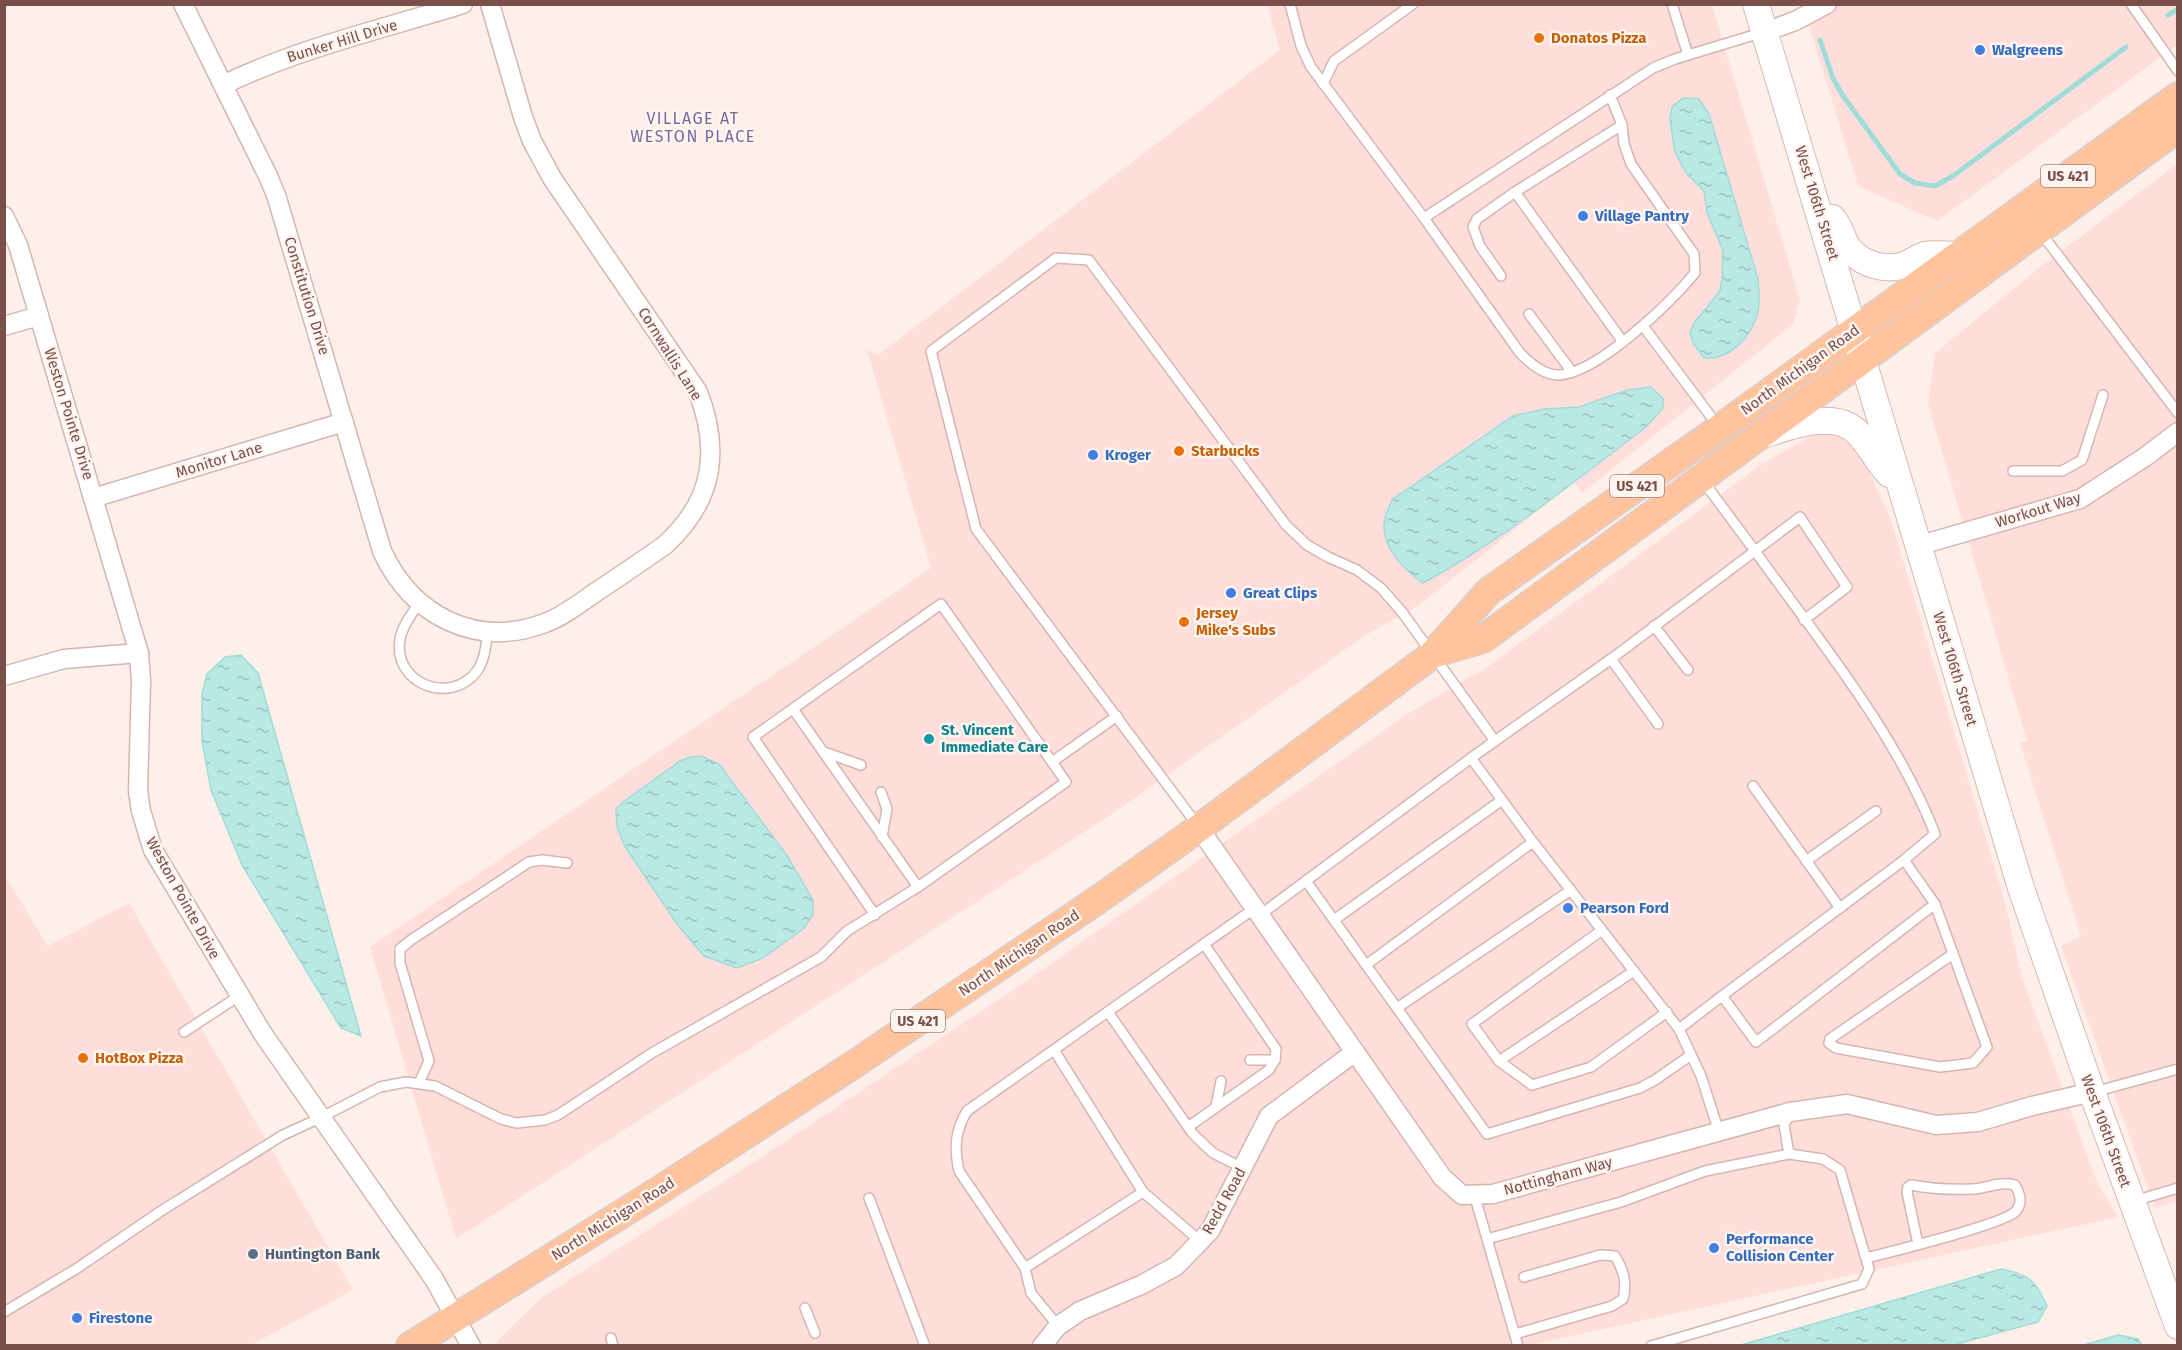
<svg xmlns="http://www.w3.org/2000/svg" width="2182" height="1350" font-family="'Fira Sans',sans-serif">
<style>
.commercial{fill:#ffdddb}
.water{fill:url(#water-ripples);stroke:#9fdcd8;stroke-width:1.5}
.lines{fill:none;stroke-linecap:round;stroke-linejoin:round}
.stream{stroke:#9fdcd8;stroke-width:5}
.lane-casing{stroke:#d4b6af;stroke-width:12}
.street-casing{stroke:#d4b6af;stroke-width:21}
.secondary-casing{stroke:#d9b7ae;stroke-width:28}
.primary-casing{stroke:#dacecc;stroke-width:30}
.lane{stroke:#fff;stroke-width:9}
.street{stroke:#fff;stroke-width:18}
.secondary{stroke:#fff;stroke-width:26}
.primary{stroke:#ffc49e;stroke-width:27}
.food-dot{fill:#e8710a;stroke:#fff5f0;stroke-width:2}
.shop-dot{fill:#3f7fe0;stroke:#fff5f0;stroke-width:2}
.culture-dot{fill:#0f9aa8;stroke:#fff5f0;stroke-width:2}
.service-dot{fill:#5c6f8a;stroke:#fff5f0;stroke-width:2}
.labels{text-anchor:middle;stroke-width:5;stroke-linejoin:round;paint-order:stroke}
.shield{fill:#fff5f0;stroke:#a2817b;stroke-width:1.5}
.shield-label{font-size:14px;font-weight:bold;fill:#7a4f49}
.food-label{font-size:15px;font-weight:bold;fill:#c56008;stroke:#fff5f0;text-anchor:start}
.street-label{font-size:15px;fill:#7a4f49;stroke:#fff5f0}
.shop-label{font-size:15px;font-weight:bold;fill:#366cbe;stroke:#fff5f0;text-anchor:start}
.culture-label{font-size:15px;font-weight:bold;fill:#0d838f;stroke:#fff5f0;text-anchor:start}
.service-label{font-size:15px;font-weight:bold;fill:#4e5e75;stroke:#fff5f0;text-anchor:start}
.neighbourhood-label{font-size:16px;letter-spacing:1.5px;fill:#7d659d;stroke:#fff5f0}
</style>
<defs>
<pattern id="water-ripples" width="26" height="14" patternUnits="userSpaceOnUse" patternTransform="scale(1.5)"><rect width="26" height="14" fill="#bae9e5"/><path d="M2 4q2-2 4 0t4 0M15 11q2-2 4 0t4 0" fill="none" stroke="#9cbfbc"/></pattern>
</defs>
<rect width="100%" height="100%" fill="#fef0e8"/>
<g class="commercial">
<polygon points="1267,5 1712,5 1800,300 1793,324 1582,493 1574,482 1418,606 1366,635 1112,814 456,1239 370,947 931,568 867,350 878,355 1280,50"/>
<polygon points="1803,5 2177,5 2177,45 1937,221 1858,186"/>
<polygon points="2177,164 2177,1201 2155,1208 2061,946 2081,936 2020,743 2027,741 1928,404 1935,353 2040,267"/>
<polygon points="1824,433 1847,439 1860,452 1890,517 2004,899 2022,977 2096,1180 2118,1217 1530,1345 495,1346 498,1340 541,1298 751,1164 1022,984 1406,715 1489,666 1762,464 1811,436"/>
<polygon points="4,874 48,946 129,903 353,1290 251,1345 5,1345"/>
</g>
<g class="water">
<path d="M1683,98L1699,99L1709,114L1758,279C1759,290 1760,301 1758,312C1751,337 1731,360 1704,358L1693,343L1690,333L1694,323L1720,291L1722,279L1723,250L1707,213L1704,191L1686,173L1675,152L1670,120L1672,107Z"/>
<path d="M1651,387L1663,398V408L1646,427C1575,481 1503,540 1423,583C1406,571 1383,549 1384,526C1384,516 1388,508 1393,499L1513,416L1544,409L1579,407L1627,390Z"/>
<polygon points="241,655 258,673 361,1036 341,1028 242,865 211,790 202,741 202,693 207,674 225,657"/>
<polygon points="701,756 719,764 788,857 813,900 813,915 803,929 763,958 737,968 704,956 677,924 625,847 617,827 616,809 623,802 680,761 690,757"/>
<path d="M2001,1269C2029,1274 2036,1281 2047,1306L2038,1322L1954,1345H1741Z"/>
<polygon points="2118,1335 2138,1339 2142,1345 2084,1345"/>
</g>
<g class="lines">
<g class="stream">
<polyline points="2168,15 2178,9"/>
<polyline points="1820,40 1833,78 1843,96 1900,174 1915,183 1935,186 1953,176 2126,47"/>
</g>
<g class="lane-casing">
<g id="lane">
<path d="M1290,4L1301,46L1311,67L1424,218L1520,353C1530,363 1543,375 1559,375C1598,373 1671,302 1695,273L1694,254L1631,164L1624,144L1622,125L1610,95"/>
<polyline points="1672,4 1688,55"/>
<polyline points="2131,4 2178,71"/>
<polyline points="1323,84 1334,61 1413,4"/>
<polyline points="1515,192 1623,342"/>
<polyline points="1424,218 1653,68 1675,59 1764,32"/>
<polyline points="2041,233 2178,413"/>
<polyline points="1501,276 1480,246 1473,227 1477,219 1515,192 1622,125"/>
<polyline points="1529,314 1572,372"/>
<polyline points="1643,326 1718,426"/>
<polyline points="2013,471 2062,471 2082,460 2103,395"/>
<polyline points="1703,481 1755,551 1800,517 1847,587 1804,620"/>
<path d="M419,603C412,614 402,626 400,639C392,684 451,706 477,671C485,660 486,644 488,631"/>
<polyline points="1654,626 1688,670"/>
<polyline points="1611,659 1658,724"/>
<polyline points="793,709 918,887"/>
<polyline points="824,752 861,765"/>
<polyline points="1471,758 1533,842 1679,1029 1701,1076 1719,1132"/>
<polyline points="1052,762 1117,716"/>
<polyline points="1753,786 1840,908"/>
<polyline points="881,792 887,809 882,837"/>
<polyline points="1198,826 976,529 931,351 1056,258 1089,260 1286,525 1307,545 1328,557 1357,570 1381,588 1402,612 1495,741"/>
<polyline points="1806,861 1876,811"/>
<polyline points="1306,881 1487,1134 1640,1088 1655,1080 1691,1055"/>
<polyline points="1935,904 1987,1047 1973,1063 1940,1067 1836,1048 1829,1043 1830,1039 1953,954"/>
<path d="M1260,915L1471,758L1611,659L1755,551C1818,639 1896,733 1935,834L1904,860L1935,904L1756,1042L1722,996L1679,1029"/>
<polyline points="1334,920 1502,800"/>
<polyline points="1602,930 1472,1024 1499,1061 1532,1085 1591,1067 1667,1012"/>
<polyline points="1366,965 1533,842"/>
<polyline points="1722,996 1904,860"/>
<polyline points="1397,1008 1571,890"/>
<polyline points="1108,1012 1193,1134 1213,1153 1243,1168"/>
<polyline points="184,1032 239,996"/>
<polyline points="1054,1050 1143,1192"/>
<polyline points="1250,1060 1275,1060"/>
<polyline points="1499,1061 1634,971"/>
<polyline points="419,1083 429,1061 400,963 400,949 411,940 529,862 542,860 567,863"/>
<polyline points="2094,1092 2178,1069"/>
<polyline points="1216,1106 1221,1081"/>
<polyline points="1188,1127 1269,1070 1275,1060 1276,1049 1204,944"/>
<polyline points="1474,1194 1518,1346"/>
<polyline points="869,1198 925,1346"/>
<polyline points="2134,1201 2178,1188"/>
<polyline points="1487,1239 1621,1202 1705,1171 1789,1154"/>
<path d="M1866,1258C1890,1252 2005,1224 2016,1211C2023,1202 2020,1194 2015,1185C1999,1181 1988,1188 1973,1189C1951,1190 1932,1189 1911,1185L1908,1187L1907,1192L1918,1244"/>
<path d="M1025,1268L959,1171C954,1148 955,1131 967,1111L1255,908"/>
<polyline points="805,1308 815,1333"/>
<polyline points="4,1312 76,1269 161,1211 283,1135 320,1118 380,1087 406,1082 435,1086 501,1119 517,1123 545,1120 558,1115 652,1053 821,957 847,931 918,887 1066,782 941,604 753,737 875,915"/>
<polyline points="1058,1326 1031,1293 1025,1268 1143,1192 1200,1241"/>
<path d="M1515,1334L1612,1306L1623,1299C1627,1283 1624,1271 1615,1256L1600,1255L1524,1277"/>
<polyline points="611,1338 613,1346"/>
<polyline points="1651,1346 1862,1284 1869,1269 1840,1170 1823,1159 1789,1154 1784,1125 1790,1112"/>
</g>
</g>
<g class="street-casing">
<g id="street">
<path d="M183,4L268,176L276,195L382,551C412,616 476,649 545,623C564,616 580,603 596,592C619,577 642,561 665,545C713,501 721,452 698,392L552,178L532,141L523,117L490,4"/>
<polyline points="1765,32 1795,21 1827,4"/>
<path d="M223,85C299,48 383,29 463,4"/>
<polyline points="4,216 18,245 139,653 141,681 138,791 141,811 153,850 263,1034 434,1279 471,1346"/>
<polyline points="4,326 39,316"/>
<polyline points="93,498 344,422"/>
<polyline points="1917,546 2080,499 2145,457 2178,432"/>
<polyline points="4,676 64,659 139,653"/>
<polyline points="1199,828 1442,1177 1462,1195 1493,1194 1790,1112 1847,1104 1936,1125 1978,1122 2032,1106 2092,1092"/>
<polyline points="1042,1346 1058,1326 1080,1311 1141,1285 1176,1266 1210,1231 1269,1116 1355,1052"/>
</g>
</g>
<g class="secondary-casing">
<g id="secondary">
<polyline points="1756,4 2021,888 2092,1092 2178,1326"/>
<path d="M1832,218C1842,228 1842,242 1851,251C1864,265 1886,271 1904,265C1911,263 1918,257 1925,255C1935,253 1948,255 1958,255"/>
<path d="M1762,435C1789,427 1834,409 1857,432C1870,445 1877,461 1889,474"/>
</g>
</g>
<g class="primary-casing">
<g id="primary">
<polyline points="1433,654 1483,639 2178,128"/>
<polyline points="410,1346 652,1195 853,1065 1096,901 1199,828 1432,655 1489,591 1720,428 2178,96"/>
</g>
</g>
<use href="#lane" class="lane"/>
<use href="#street" class="street"/>
<use href="#secondary" class="secondary"/>
<use href="#primary" class="primary"/>
</g>
<g class="food-dot">
<circle cx="1539" cy="38" r="6"/>
<circle cx="1179" cy="451" r="6"/>
<circle cx="1184" cy="622" r="6"/>
<circle cx="83" cy="1058" r="6"/>
</g>
<g class="shop-dot">
<circle cx="1980" cy="50" r="6"/>
<circle cx="1583" cy="216" r="6"/>
<circle cx="1093" cy="455" r="6"/>
<circle cx="1231" cy="593" r="6"/>
<circle cx="1568" cy="908" r="6"/>
<circle cx="1714" cy="1248" r="6"/>
<circle cx="77" cy="1318" r="6"/>
</g>
<circle class="culture-dot" cx="929" cy="739" r="6"/>
<circle class="service-dot" cx="253" cy="1254" r="6"/>
<g class="labels">
<g class="shield">
<rect x="2041" y="165" width="54" height="22" rx="4.5"/>
<rect x="1610" y="475" width="54" height="22" rx="4.5"/>
<rect x="891" y="1010" width="54" height="22" rx="4.5"/>
</g>
<g class="shield-label">
<text x="2068" y="181">US 421</text>
<text x="1637" y="491">US 421</text>
<text x="918" y="1026">US 421</text>
</g>
<g class="food-label">
<text x="1551" y="43">Donatos Pizza</text>
<text x="1191" y="456">Starbucks</text>
<text x="1196" y="618">Jersey<tspan x="1196" dy="17">Mike's Subs</tspan></text>
<text x="95" y="1063">HotBox Pizza</text>
</g>
<g class="street-label">
<text transform="translate(342 41) rotate(-17)" y="5">Bunker Hill Drive</text>
<text transform="translate(1817 203) rotate(73)" y="5">West 106th Street</text>
<text transform="translate(307 296) rotate(73)" y="5">Constitution Drive</text>
<text transform="translate(670 354) rotate(58)" y="5">Cornwallis Lane</text>
<text transform="translate(1800 370) rotate(-36)" y="5">North Michigan Road</text>
<text transform="translate(69 414) rotate(73)" y="5">Weston Pointe Drive</text>
<text transform="translate(219 460) rotate(-17)" y="5">Monitor Lane</text>
<text transform="translate(2038 510) rotate(-17)" y="5">Workout Way</text>
<text transform="translate(1955 669) rotate(73)" y="5">West 106th Street</text>
<text transform="translate(183 898) rotate(61)" y="5">Weston Pointe Drive</text>
<text transform="translate(1019 953) rotate(-34)" y="5">North Michigan Road</text>
<text transform="translate(2106 1131) rotate(70)" y="5">West 106th Street</text>
<text transform="translate(1558 1176) rotate(-15)" y="5">Nottingham Way</text>
<text transform="translate(1224 1201) rotate(-61)" y="5">Redd Road</text>
<text transform="translate(613 1219) rotate(-32)" y="5">North Michigan Road</text>
</g>
<g class="shop-label">
<text x="1992" y="55">Walgreens</text>
<text x="1595" y="221">Village Pantry</text>
<text x="1105" y="460">Kroger</text>
<text x="1243" y="598">Great Clips</text>
<text x="1580" y="913">Pearson Ford</text>
<text x="1726" y="1244">Performance<tspan x="1726" dy="17">Collision Center</tspan></text>
<text x="89" y="1323">Firestone</text>
</g>
<g class="culture-label">
<text x="941" y="735">St. Vincent<tspan x="941" dy="17">Immediate Care</tspan></text>
</g>
<g class="service-label">
<text x="265" y="1259">Huntington Bank</text>
</g>
<g class="neighbourhood-label">
<text x="693" y="124">VILLAGE AT<tspan x="693" dy="18">WESTON PLACE</tspan></text>
</g>
</g>
<rect width="2182" height="1350" fill="none" stroke="#7a4f49" stroke-width="12"/>
</svg>
